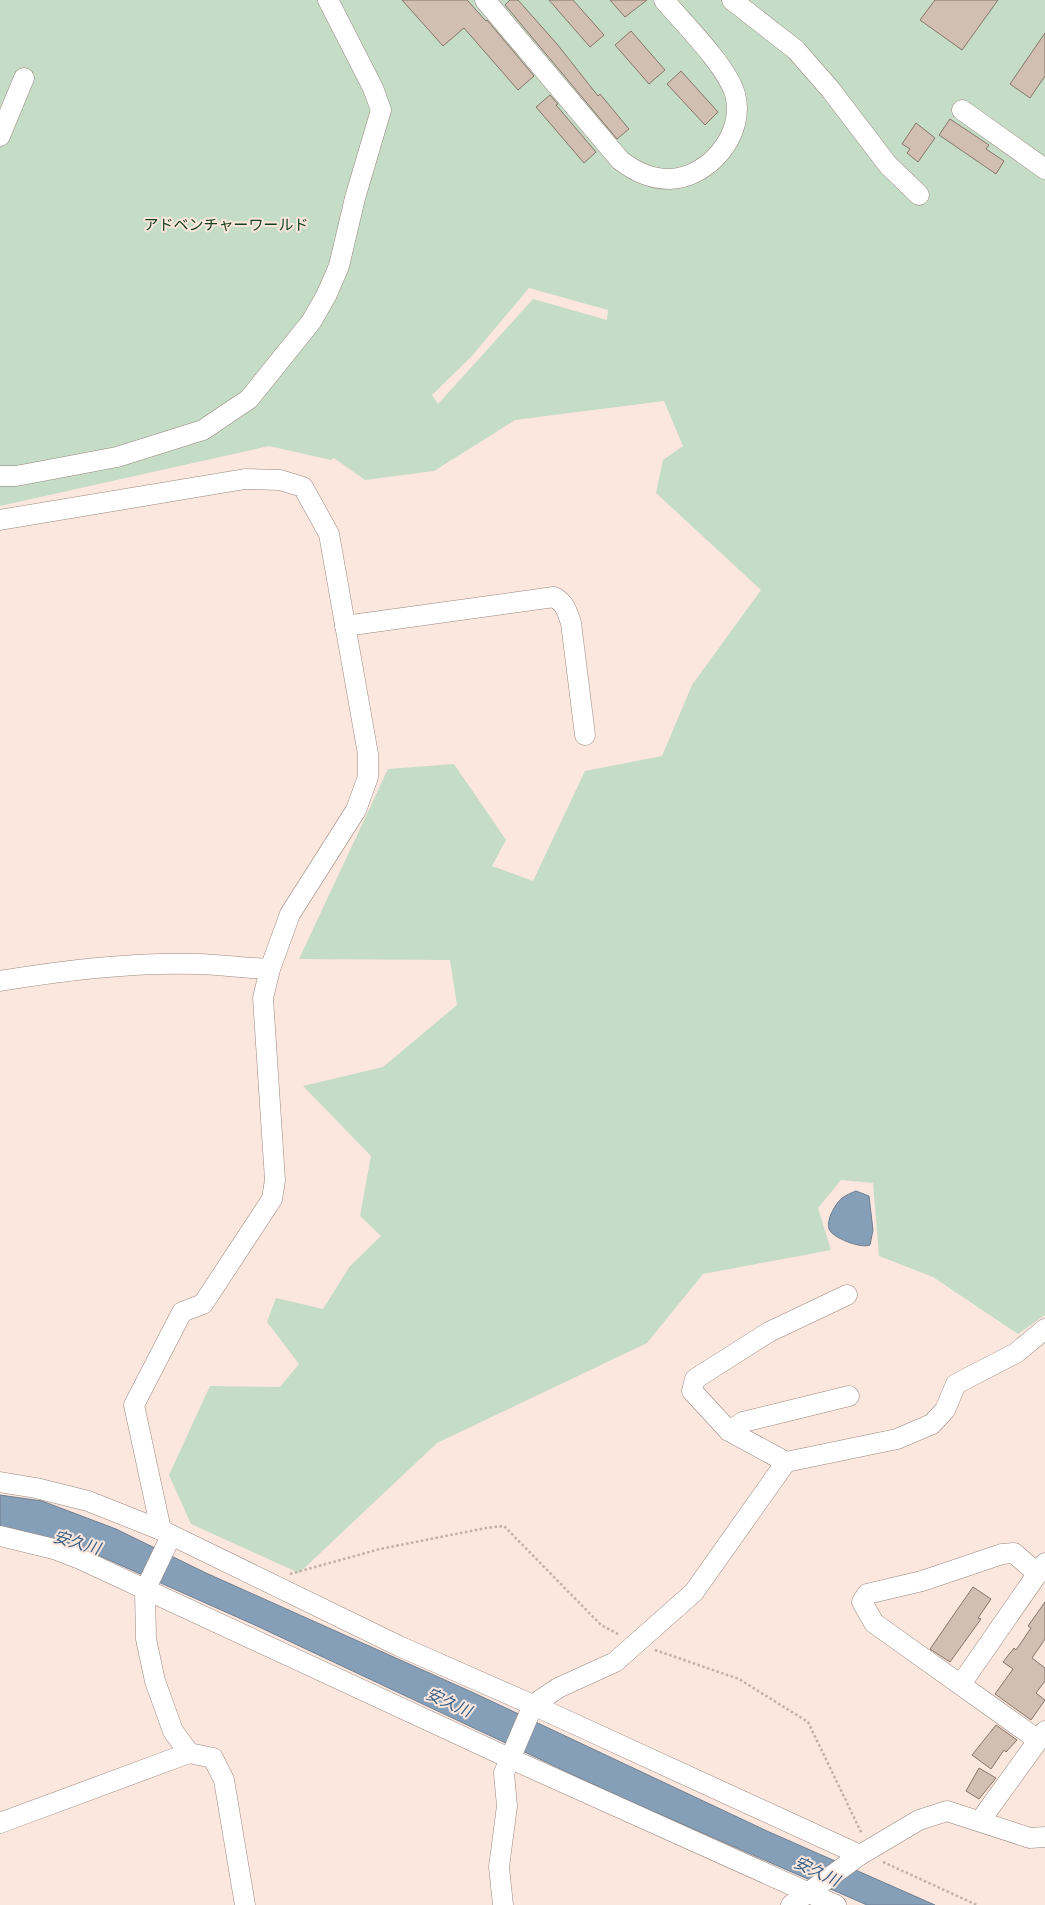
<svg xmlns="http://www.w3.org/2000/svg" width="1045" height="1905" font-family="'Golos Text','Noto Sans JP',sans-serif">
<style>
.green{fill:#c5dcc6;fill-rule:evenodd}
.water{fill:#869fb9;stroke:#707f90}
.building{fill:#d0bfb2;stroke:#86766a}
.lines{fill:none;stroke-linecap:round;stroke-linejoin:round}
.minor-casing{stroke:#99877e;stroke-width:21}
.path{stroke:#c1b0a8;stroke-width:2.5;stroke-dasharray:2.5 2.5;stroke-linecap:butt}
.minor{stroke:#fff;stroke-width:20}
.labels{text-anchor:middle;stroke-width:4;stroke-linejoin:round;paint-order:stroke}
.park-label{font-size:15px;fill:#16401c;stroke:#fbe7dd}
.water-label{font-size:16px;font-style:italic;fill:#345a81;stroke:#fbe7dd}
</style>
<rect width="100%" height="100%" fill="#fbe7dd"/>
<path class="green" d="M0,0H1045V1315L1018,1334L933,1277L879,1256L873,1183L841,1180L818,1208L831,1250L703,1274L647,1343L437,1443L299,1573L191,1524L169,1475L210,1386L280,1387L299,1364L267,1322L276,1298L323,1309L350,1266L381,1236L360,1216L371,1156L303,1086L383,1067L457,1005L450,960L299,959L388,769L454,764L506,840L492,866L533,881L585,771L662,756L692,685L761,590L656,493L663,460L683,446L664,401L515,420L434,471L365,480L334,458L331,460L269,446L0,506ZM529,288L608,310L607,320L533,299L438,404L432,395L471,357Z"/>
<g class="water">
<path d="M856,1191L869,1196L873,1230L870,1245C862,1249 832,1238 829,1229C826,1220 835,1204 842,1198C846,1195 851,1193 856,1191Z"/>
<polygon points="0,1495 42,1501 116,1529 206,1573 474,1693 767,1831 935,1905 867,1905 616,1795 257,1626 80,1547 0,1527"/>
</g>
<g class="building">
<polygon points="402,0 467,0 486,21 487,20 534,76 518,90 464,28 443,46"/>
<polygon points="510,0 518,0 557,44 598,96 600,94 629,129 617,139 505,5"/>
<polygon points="549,0 573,0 604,35 590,47"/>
<polygon points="610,0 647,0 625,17"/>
<polygon points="935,0 998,0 962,50 920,20"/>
<polygon points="631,31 665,70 649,84 615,45"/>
<polygon points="1045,33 1045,76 1030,98 1010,84"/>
<polygon points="681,71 718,112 705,125 667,84"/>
<polygon points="550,95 558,104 556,105 596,152 584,163 536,107"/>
<polygon points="950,119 989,145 986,149 1004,161 996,174 939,135"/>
<polygon points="916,123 935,138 918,162 907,153 910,149 902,144"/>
<polygon points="973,1587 991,1599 978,1618 981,1619 950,1662 930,1649"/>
<polygon points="1045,1602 1045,1639 1032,1658 1045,1668 1045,1681 1036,1693 1045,1700 1031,1720 995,1694 1013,1669 1003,1662 1014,1648 1016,1650 1031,1628 1028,1626"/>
<polygon points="996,1725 1017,1740 1006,1752 1004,1750 991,1769 972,1755"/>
<polygon points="979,1768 996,1778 979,1799 966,1791"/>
</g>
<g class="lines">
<g class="minor-casing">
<g id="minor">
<path d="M485,0L620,160C634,171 649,179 669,179C709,178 746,134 735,94C726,65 685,25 664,0"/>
<polyline points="732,0 796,50 830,89 888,165 919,195"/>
<polyline points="962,110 1045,169"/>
<polyline points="0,136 24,78"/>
<polyline points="0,476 16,476 117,457 203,430 249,399 311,322 326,296 339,266 355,198 381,110 373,88 328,0"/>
<polyline points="0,520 245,479 280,480 303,487 329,534 368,754 368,777 356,810 290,914 270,969 263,998 275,1180 272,1199 203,1304 182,1312 134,1405 161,1530"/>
<path d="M345,626L554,597C565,603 567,611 571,623L585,735"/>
<path d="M0,981C65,970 132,962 198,964C222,965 246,968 270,969"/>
<polyline points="729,1431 743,1422 849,1396"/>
<polyline points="786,1462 897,1439 932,1424 945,1410 956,1384 1016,1353 1045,1329"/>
<polyline points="0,1482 36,1488 88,1501 161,1530 399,1646 533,1705 860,1855"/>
<polyline points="0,1536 54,1549 80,1559 509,1758 836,1905"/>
<polyline points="171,1536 145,1590 146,1639 155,1681 173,1731 189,1753 213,1758 224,1780 245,1905"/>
<polyline points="1038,1574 1014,1553 1002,1554 922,1581 867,1594 862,1602 874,1623 1038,1740"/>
<polyline points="961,1684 1045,1563"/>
<polyline points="980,1821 1045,1731"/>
<polyline points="0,1823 189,1753"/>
<polyline points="503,1905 499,1867 507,1806 504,1773 533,1705 558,1688 615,1662 694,1592 786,1462 729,1431 692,1391 695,1379 769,1332 847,1295"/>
<polyline points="791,1905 860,1855 919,1820 947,1811 1030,1838 1045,1837"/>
</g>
</g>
<g class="path">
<polyline points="290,1574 380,1549 486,1528 504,1526 601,1625 620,1635"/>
<polyline points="655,1650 739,1679 808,1722 862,1834"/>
<polyline points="883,1862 977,1905"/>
</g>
<use href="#minor" class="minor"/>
</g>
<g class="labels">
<g class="park-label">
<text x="226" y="230">アドベンチャーワールド</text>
</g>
<g class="water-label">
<text transform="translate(77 1542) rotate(16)" y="6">安久川</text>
<text transform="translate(449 1702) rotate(24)" y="6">安久川</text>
<text transform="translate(817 1871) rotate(25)" y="6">安久川</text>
</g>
</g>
</svg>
